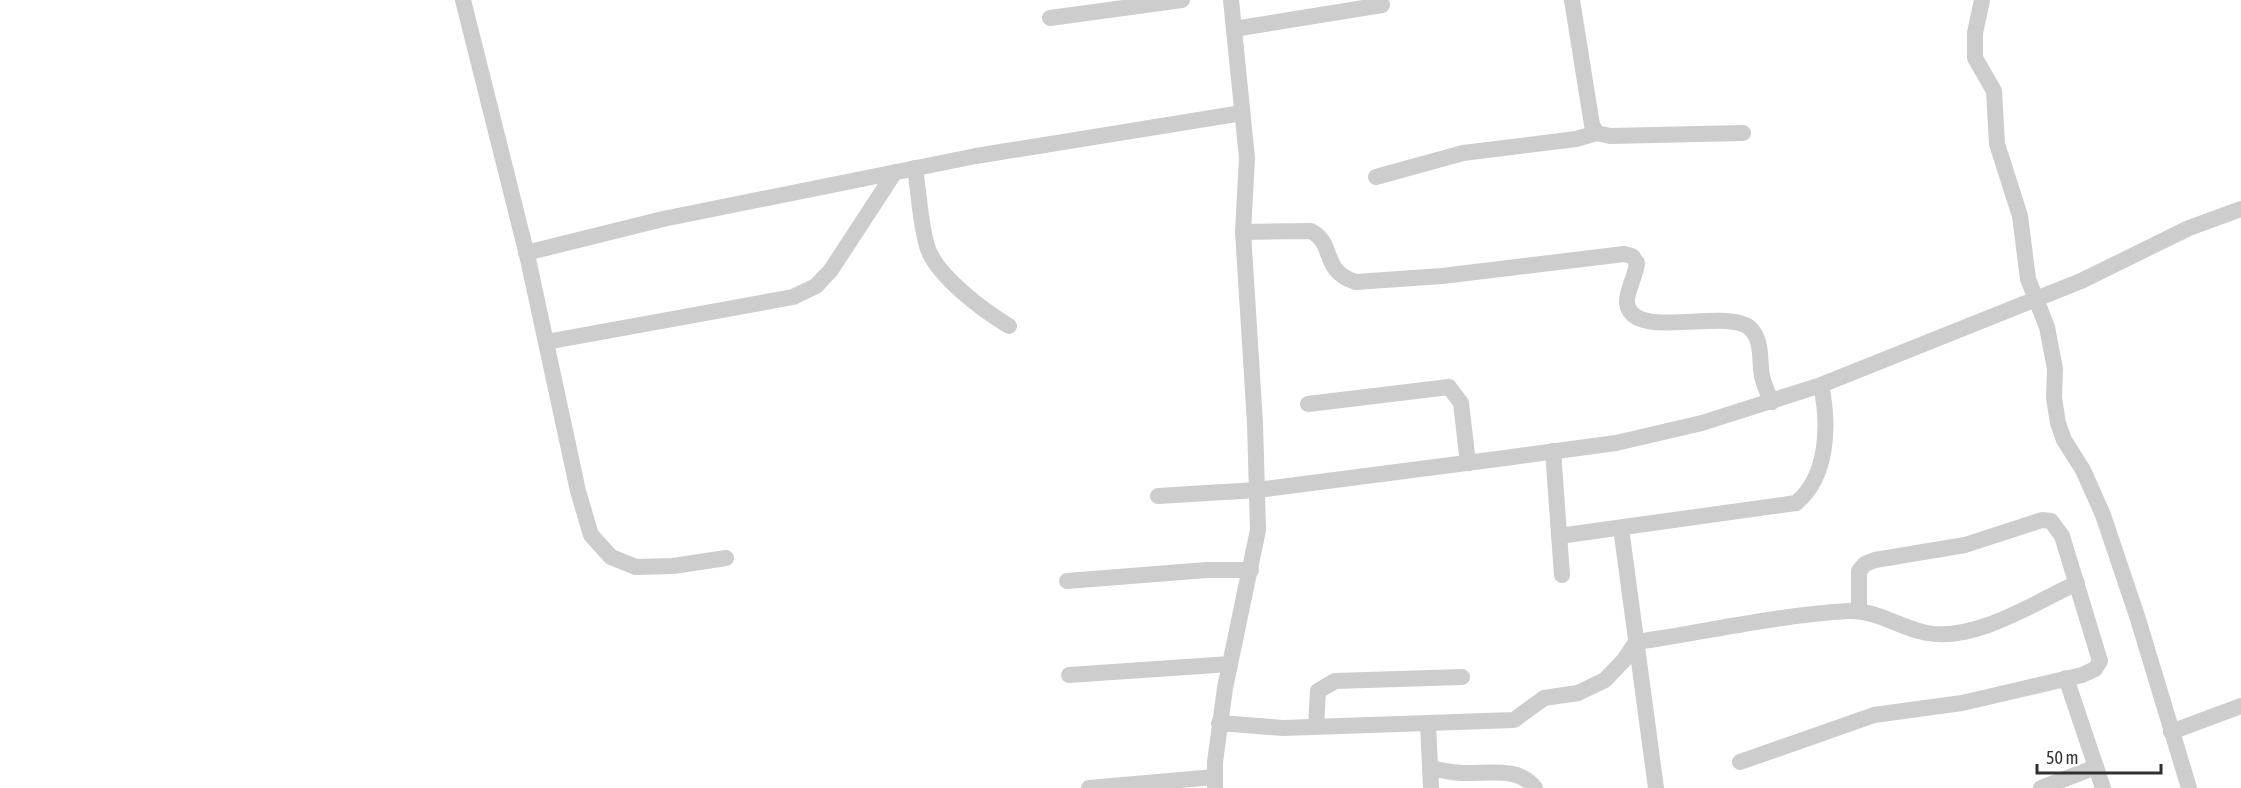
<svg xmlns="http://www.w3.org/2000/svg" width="2241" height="788" font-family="'Asap Condensed',sans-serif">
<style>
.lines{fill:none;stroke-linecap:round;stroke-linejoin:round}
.minor{stroke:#cdcdcd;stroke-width:16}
</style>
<rect width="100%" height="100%" fill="#fff"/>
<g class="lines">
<g class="minor">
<polyline points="463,0 528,259 578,491 591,535 611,557 636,567 673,566 726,558"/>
<polyline points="1572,0 1592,125 1597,133 1610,136 1743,133"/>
<polyline points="1982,0 1975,33 1975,58 1994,91 1997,144 2020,216 2028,279 2047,327 2055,369 2054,398 2058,423 2064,440 2083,470 2103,515 2138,619 2189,788"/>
<polyline points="1050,18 1182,0"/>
<polyline points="1234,29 1382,5"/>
<path d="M915,168C919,194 920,222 927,246C935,275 984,311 1009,326"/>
<polyline points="1376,177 1463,153 1576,139 1597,133"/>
<path d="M1243,232L1311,231C1336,244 1320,271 1356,282L1442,276L1624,254L1632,256L1637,263C1636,276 1626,291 1627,303C1632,342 1727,307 1750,328C1763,341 1759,360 1762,376C1764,385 1768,394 1772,402"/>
<polyline points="526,253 663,219 976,156 1242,113"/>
<polyline points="546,342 793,297 816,286 831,270 895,172"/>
<polyline points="1308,404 1449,387 1461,403 1468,463"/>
<polyline points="1553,451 1562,575"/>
<polyline points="1158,496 1257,490 1505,458 1616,443 1702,423 1821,385 2081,281 2189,228 2241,209"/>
<polyline points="1621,528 1656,788"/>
<path d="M1559,536L1796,503C1829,476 1829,423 1821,385"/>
<polyline points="1067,581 1207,570 1251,570"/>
<polyline points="1069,675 1230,664"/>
<polyline points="2066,678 2103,788"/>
<path d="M1219,723L1283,728L1514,720L1544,698L1578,693L1605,680L1624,660L1636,642C1706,632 1777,615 1849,611C1877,610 1900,628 1927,633C1975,642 2034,603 2077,583"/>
<polyline points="1428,723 1431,788"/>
<polyline points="1316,727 1318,691 1335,681 1462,677"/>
<polyline points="2171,732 2241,706"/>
<polyline points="1740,762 1874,715 1962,703 2082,675 2095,669 2100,661 2062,536 2051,521 2042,520 1965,545 1875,560 1865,564 1859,571 1859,611"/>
<path d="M1430,768C1441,770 1452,773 1463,773C1486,774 1519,766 1535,788"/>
<polyline points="1089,788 1215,777"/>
<polyline points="1215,788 1215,762 1225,688 1258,530 1255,423 1243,232 1247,158 1231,0"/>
<polyline points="2041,788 2096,767"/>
</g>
</g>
<path d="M2037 764v9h124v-9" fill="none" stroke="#303030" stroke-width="3"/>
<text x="2046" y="764" font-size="18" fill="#303030" stroke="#ffffff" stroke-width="4.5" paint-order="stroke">50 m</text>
</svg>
